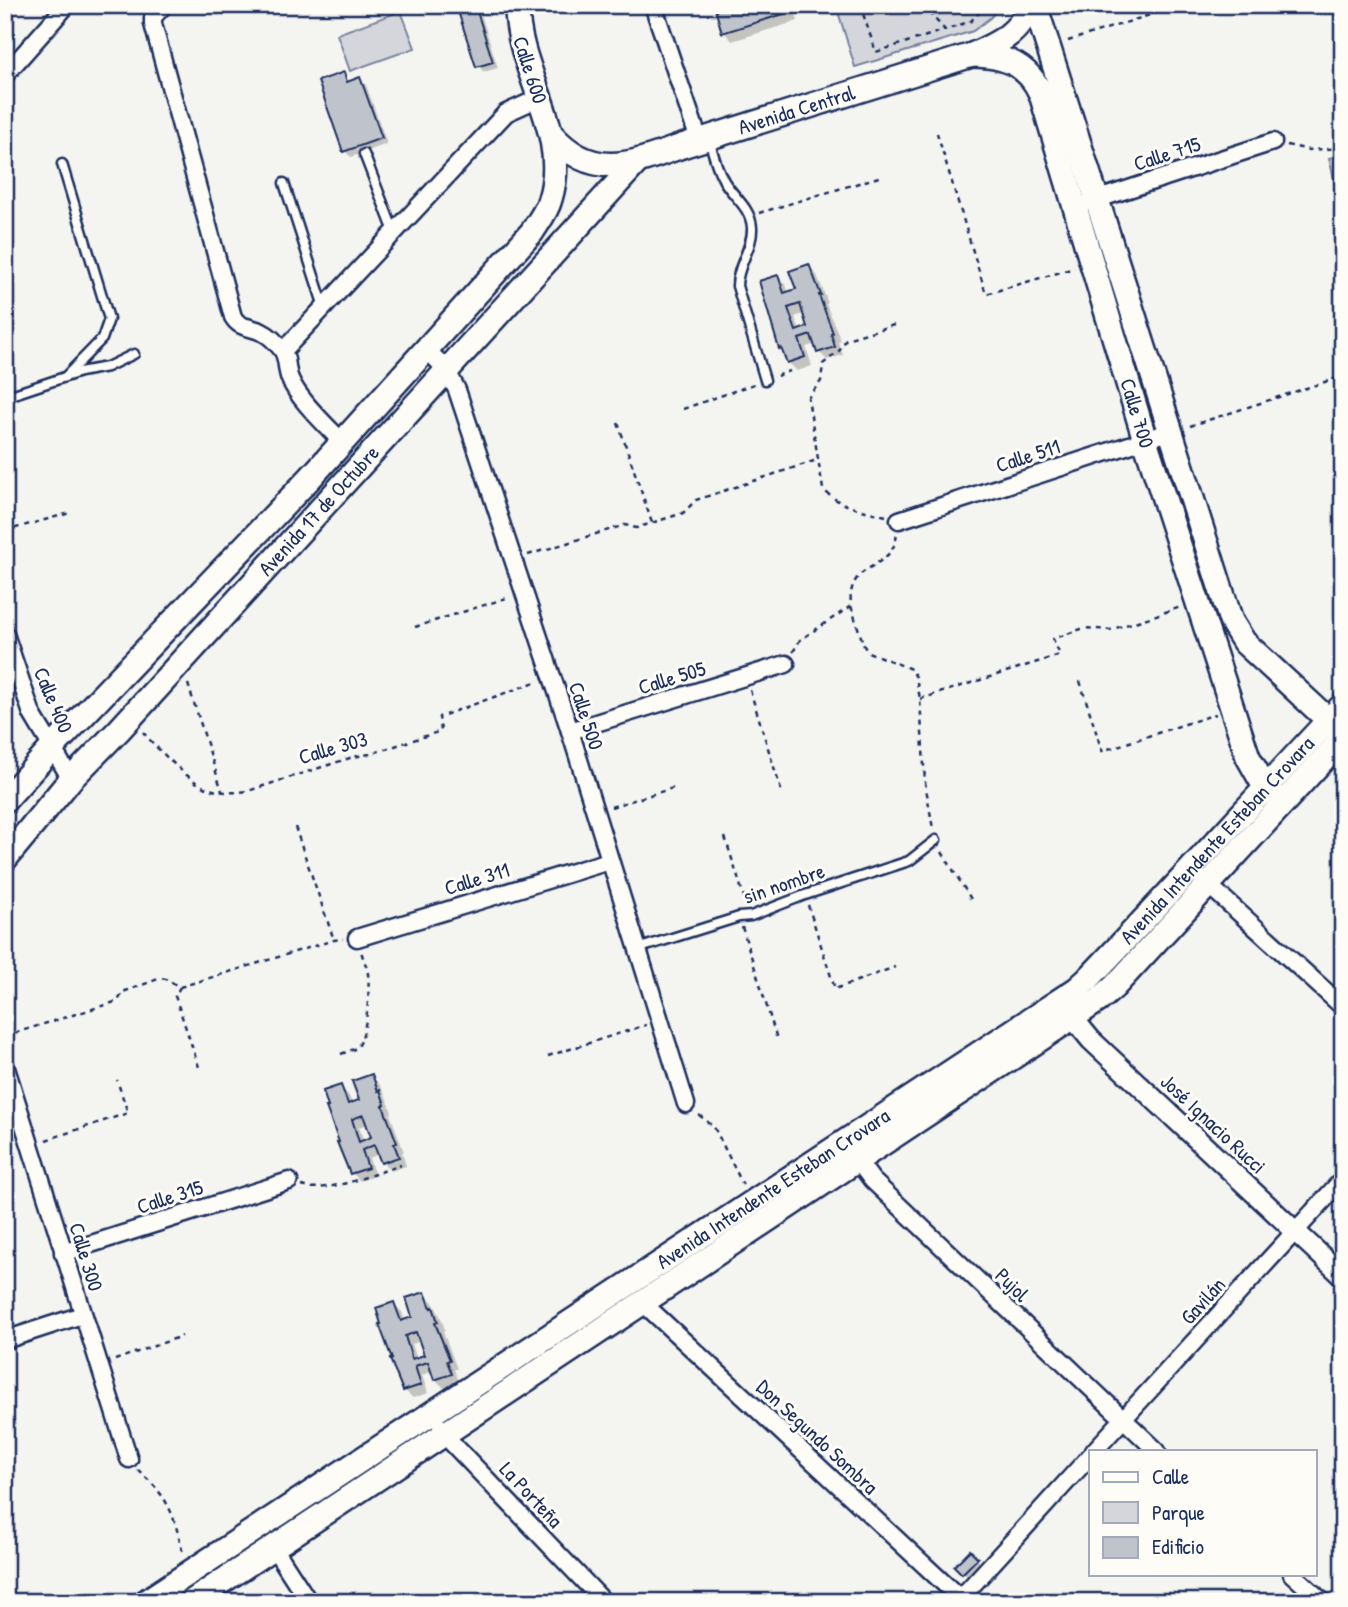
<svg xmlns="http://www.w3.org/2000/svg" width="1348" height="1607" font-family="'Patrick Hand',sans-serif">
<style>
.green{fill:#d4d6db;stroke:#78829c;stroke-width:2}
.shadow{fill:#0003;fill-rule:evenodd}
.building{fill:#bfc3cc;stroke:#1b2f5e;stroke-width:2;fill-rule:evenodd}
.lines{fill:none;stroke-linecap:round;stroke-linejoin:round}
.service-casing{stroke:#1b2f5e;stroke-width:13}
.minor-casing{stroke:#1b2f5e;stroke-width:21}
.tertiary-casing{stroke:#1b2f5e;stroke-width:24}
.secondary-casing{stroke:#1b2f5e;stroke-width:28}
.path{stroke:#1b2f5e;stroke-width:2.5;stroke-dasharray:5 5;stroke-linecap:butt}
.service{stroke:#fdfcf7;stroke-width:8}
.minor{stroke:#fdfcf7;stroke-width:16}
.tertiary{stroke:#fdfcf7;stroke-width:19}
.secondary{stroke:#fdfcf7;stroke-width:23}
.labels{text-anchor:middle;stroke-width:6;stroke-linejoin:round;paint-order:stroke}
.street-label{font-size:21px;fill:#1b2f5e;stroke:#fdfcf7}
</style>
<rect width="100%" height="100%" fill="#f4f4f1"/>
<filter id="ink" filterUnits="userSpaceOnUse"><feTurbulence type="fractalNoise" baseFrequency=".0143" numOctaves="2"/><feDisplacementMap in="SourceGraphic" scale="14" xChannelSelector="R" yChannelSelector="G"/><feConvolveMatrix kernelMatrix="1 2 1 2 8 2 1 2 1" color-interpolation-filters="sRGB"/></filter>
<g filter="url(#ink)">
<g class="green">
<polygon points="836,5 1000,5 991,17 973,31 855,67"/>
<polygon points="401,11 415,48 350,71 337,34"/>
<polygon points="1343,154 1343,185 1336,187 1329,158"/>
</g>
<g class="shadow">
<polygon points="458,5 478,5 498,68 484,72 478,66"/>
<polygon points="715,5 793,5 798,21 732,41 724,32"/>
<polygon points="343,74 350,83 360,79 366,85 387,144 351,157 345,151"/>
<path d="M808,266L817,275L828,303L826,304L841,341L838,342L843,355L827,360L819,352L816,344L806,347L812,366L797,371L788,362L781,348L777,277L786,285L789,294L798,290ZM805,313L810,328L800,331L795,317Z"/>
<path d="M372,1076L380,1085L388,1101L392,1113L390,1114L404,1152H402L406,1166L391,1171L382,1162L380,1154L369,1158L375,1176L360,1181L352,1173L341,1087L349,1096L352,1104L361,1101ZM368,1124L373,1139L364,1142L359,1127Z"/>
<path d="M425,1294L433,1302L441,1318L445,1330L443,1331L457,1369H454L459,1383L444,1388L435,1379L433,1371L422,1375L428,1393L413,1398L404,1390L394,1304L402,1312L405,1321L414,1318ZM421,1341L426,1356L417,1359L412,1344Z"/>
<polygon points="970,1553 985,1567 972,1581 957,1566"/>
</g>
<g class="building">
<polygon points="456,5 475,5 493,62 476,67"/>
<polygon points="714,5 788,5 790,12 722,33"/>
<polygon points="344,72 347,82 360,77 382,138 343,152 318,81"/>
<path d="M809,264L821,295H819L833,333L831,334L835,347L817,353L811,335L799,339L805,357L787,363L781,348L779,349L759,281L778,275L784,293L796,289L789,271ZM800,304L807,327L796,331L788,308Z"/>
<path d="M372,1074L378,1091L380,1090L385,1105L383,1106L397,1143L394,1144L399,1157L381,1163L374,1145L362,1150L368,1168L350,1174L337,1142H339L326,1107H328L323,1091L341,1085L348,1104L359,1100L352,1081ZM363,1115L371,1137L359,1142L352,1119Z"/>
<path d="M425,1292L431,1308L433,1307L438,1322L435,1323L450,1360L447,1361L452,1374L434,1380L428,1362L415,1366L421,1385L403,1391L390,1359H392L379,1324H381L376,1308L394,1302L401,1321L412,1317L406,1298ZM416,1332L424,1355L412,1359L405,1336Z"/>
<polygon points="970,1550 978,1558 962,1574 954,1566"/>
</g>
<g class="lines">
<g class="service-casing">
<g id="service">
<path d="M709,140C713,152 716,166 722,177C730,195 751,206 752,228C753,248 737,265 737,286L765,380"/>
<polyline points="364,154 391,224 398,229"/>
<polyline points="62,164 109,319 102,339 65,377"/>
<polyline points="284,183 324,307"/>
<polyline points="5,397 80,372 107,367 134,354"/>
<polyline points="637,949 739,917 751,916 805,895 909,861 936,840"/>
</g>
</g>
<g class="minor-casing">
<g id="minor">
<path d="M164,5L153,17V24L233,317C240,329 250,326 262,332C271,336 277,343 283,351"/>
<polyline points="653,5 699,140"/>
<polyline points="5,75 67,5"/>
<polyline points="1089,202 1273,142"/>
<polyline points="427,350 446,369 457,390 570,731 686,1104"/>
<path d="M341,441C326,425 298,399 290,379C286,370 288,360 283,351L506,113L539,98"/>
<polyline points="899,520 1169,432"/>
<polyline points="5,634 32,714 71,779"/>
<polyline points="570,731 786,664"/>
<polyline points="1202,879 1343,1007"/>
<polyline points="357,938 609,861"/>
<polyline points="5,1065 129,1459"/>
<polyline points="851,1152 872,1180 1157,1451"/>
<polyline points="63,1253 289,1181"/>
<polyline points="642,1302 964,1602"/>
<polyline points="5,1340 82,1315"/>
<polyline points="441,1427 452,1443 604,1602"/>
<polyline points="1094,1451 1343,1179"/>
<polyline points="274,1548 309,1602"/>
<polyline points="1292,1574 1323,1602"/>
<polyline points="957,1602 1091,1455"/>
</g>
</g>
<g class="tertiary-casing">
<polyline id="tertiary" points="1063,1006 1091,1040 1343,1276"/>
</g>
<g class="secondary-casing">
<g id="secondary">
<polyline points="1035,5 1231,621 1244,642 1338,729"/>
<path id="s1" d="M972,55C1003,55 1028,64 1041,94L1145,440L1248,757L1265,787L1274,795"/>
<path id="s2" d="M552,135C593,181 632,164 682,146L972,55C997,44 1021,33 1029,5"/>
<path d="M5,800L51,749L311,477L532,232C539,221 547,211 550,199C571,132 516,71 517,5"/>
<path id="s3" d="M5,859L71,779L119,730L636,163"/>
<path id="s4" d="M145,1602L1077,989L1088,979C1174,889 1257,796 1343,705"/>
<polyline points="191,1602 1099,1000 1114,987 1343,738"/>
</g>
</g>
<g class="path">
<polyline points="860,5 876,52 945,30"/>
<polyline points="922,5 945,30 971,21 986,5"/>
<polyline points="1068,41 1153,14"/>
<polyline points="937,133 986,294 1074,268"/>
<polyline points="1287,145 1309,150 1343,148"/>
<polyline points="759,213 882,176"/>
<polyline points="777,376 790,371"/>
<polyline points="683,409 754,384"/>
<polyline points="618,423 652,523"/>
<polyline points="1190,426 1343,376"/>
<path d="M886,516C863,510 839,507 823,489L808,398L821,381L823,364L840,350L846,339L894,325"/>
<polyline points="5,531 70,513"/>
<polyline points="528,555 625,525 636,528 683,513 696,500 817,460"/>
<polyline points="851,606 864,646 868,652 911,669 916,677 920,699 925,782 933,829"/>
<polyline points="415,627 510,597"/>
<path d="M793,652L800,640L851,606C846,559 892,574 897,534"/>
<polyline points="1080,681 1102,751 1216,714"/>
<polyline points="188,684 222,791"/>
<polyline points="750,690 782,793"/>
<polyline points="920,699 1060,655 1053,639 1084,628 1110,630 1181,607"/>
<path d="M143,732C155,747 188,779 204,787C217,793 235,793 248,791L353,757L370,754L441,731L439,717L538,681"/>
<polyline points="611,807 673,788"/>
<polyline points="295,827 334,940"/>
<polyline points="725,837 746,903"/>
<polyline points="942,852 971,899"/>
<polyline points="808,905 835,989 895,967"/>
<polyline points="742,927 777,1039"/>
<polyline points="180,987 175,996 200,1070"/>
<polyline points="5,1036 118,1001 123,992 161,978 166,979 180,987 334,940 343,939"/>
<path d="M341,1054L357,1048C367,1036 370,989 368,974C367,966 363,959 361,951"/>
<polyline points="548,1056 646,1025"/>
<polyline points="699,1115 714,1127 743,1185"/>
<polyline points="46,1140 128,1113 117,1080"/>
<path d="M302,1186C328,1194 375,1173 401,1165"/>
<polyline points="115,1360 182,1336"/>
<path d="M138,1470C170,1499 173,1512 183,1554"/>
</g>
<use href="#service" class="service"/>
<use href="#minor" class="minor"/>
<use href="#tertiary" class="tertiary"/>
<use href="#secondary" class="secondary"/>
</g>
</g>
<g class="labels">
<g class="street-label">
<text transform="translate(530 70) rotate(72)" y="7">Calle 600</text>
<text dy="7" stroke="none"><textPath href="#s2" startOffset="262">Avenida Central</textPath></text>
<text transform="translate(1167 154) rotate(-18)" y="7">Calle 715</text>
<text dy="7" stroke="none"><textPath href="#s1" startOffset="418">Calle 700</textPath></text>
<text transform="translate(1028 456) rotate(-18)" y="7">Calle 511</text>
<text dy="7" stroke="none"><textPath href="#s3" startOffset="469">Avenida 17 de Octubre</textPath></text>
<text transform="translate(672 678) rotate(-17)" y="7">Calle 505</text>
<text transform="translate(53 700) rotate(67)" y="7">Calle 400</text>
<text transform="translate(586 716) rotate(72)" y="7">Calle 500</text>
<text transform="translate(333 748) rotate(-16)" y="7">Calle 303</text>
<text dy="7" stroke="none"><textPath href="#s4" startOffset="1320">Avenida Intendente Esteban Crovara</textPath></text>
<text transform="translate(477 879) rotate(-17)" y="7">Calle 311</text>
<text transform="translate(784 884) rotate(-19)" y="7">sin nombre</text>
<text transform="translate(1213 1124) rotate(43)" y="7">José Ignacio Rucci</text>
<text dy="7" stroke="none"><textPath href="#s4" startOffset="752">Avenida Intendente Esteban Crovara</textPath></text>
<text transform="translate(170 1197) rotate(-18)" y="7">Calle 315</text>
<text transform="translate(86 1257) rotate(73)" y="7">Calle 300</text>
<text transform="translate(1012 1285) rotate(44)" y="7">Pujol</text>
<text transform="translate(1203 1301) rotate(-48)" y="7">Gavilán</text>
<text transform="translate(817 1437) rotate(43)" y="7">Don Segundo Sombra</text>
<text transform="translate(531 1495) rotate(47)" y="7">La Porteña</text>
</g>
</g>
<rect width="1348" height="1607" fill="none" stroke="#fdfcf7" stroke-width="28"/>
<rect x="14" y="14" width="1320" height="1579" fill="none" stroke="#1b2f5e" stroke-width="2.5" filter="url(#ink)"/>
<rect x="1089" y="1450" width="228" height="126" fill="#fdfcf7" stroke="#a3aaba" stroke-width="2"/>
<rect x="1103" y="1472" width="35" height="10" fill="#fdfcf7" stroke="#a3aaba" stroke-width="2"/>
<text x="1152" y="1484" font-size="21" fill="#1b2f5e">Calle</text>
<rect x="1103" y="1502" width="35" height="21" fill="#d4d6db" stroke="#a3aaba" stroke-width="2"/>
<text x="1152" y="1520" font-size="21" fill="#1b2f5e">Parque</text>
<rect x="1103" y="1537" width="35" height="21" fill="#bfc3cc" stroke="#a3aaba" stroke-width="2"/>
<text x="1152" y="1554" font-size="21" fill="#1b2f5e">Edificio</text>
</svg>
